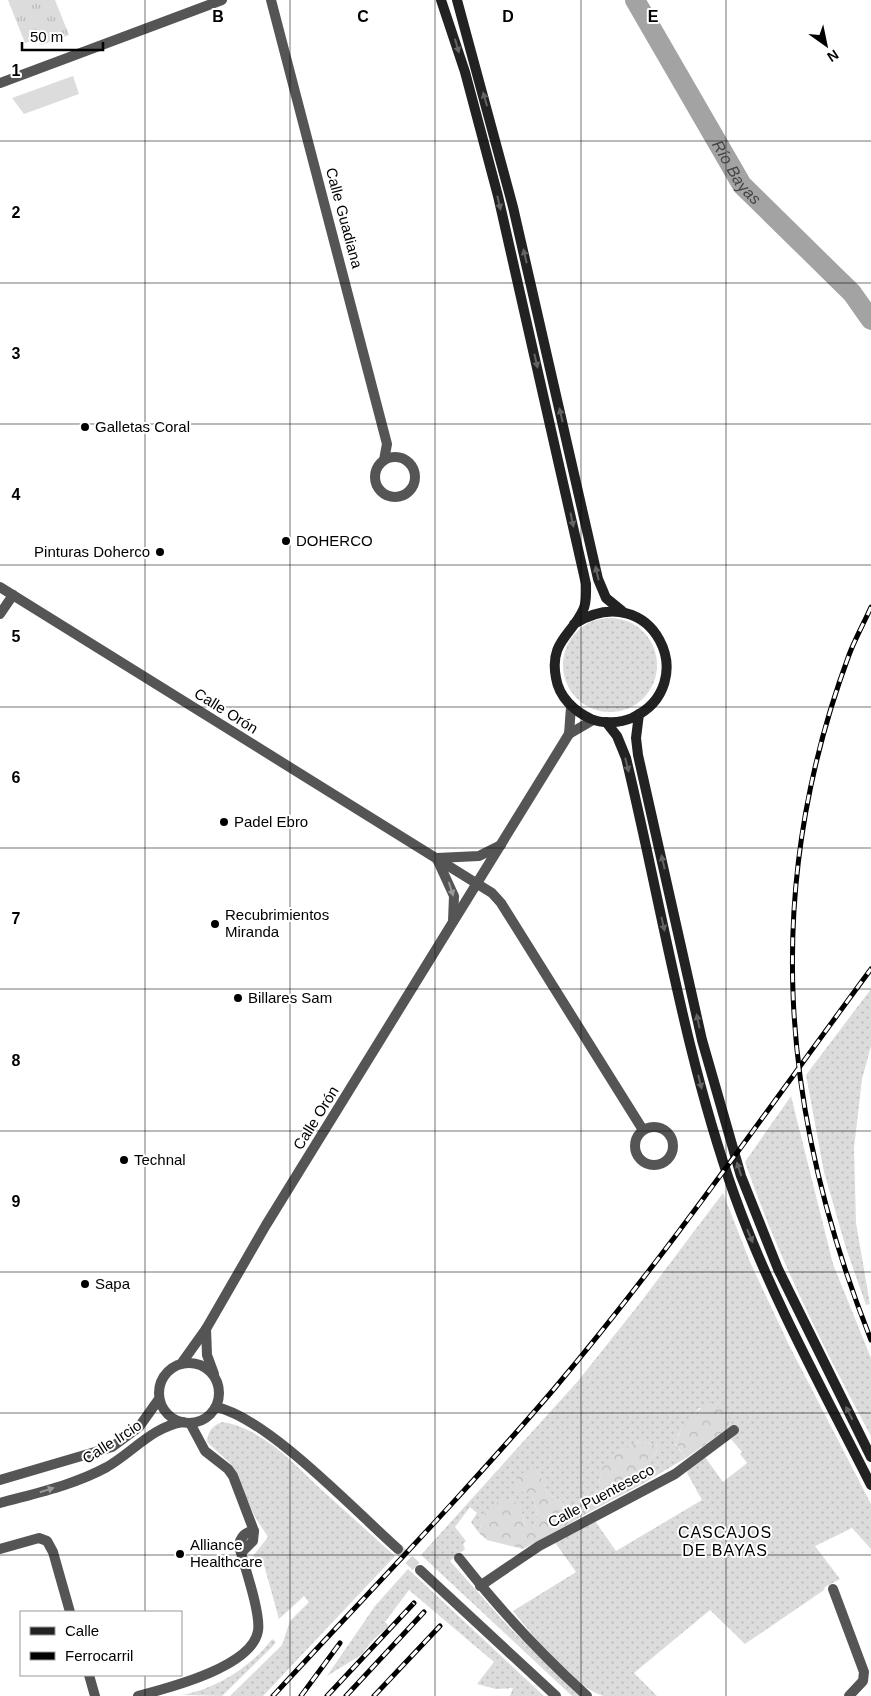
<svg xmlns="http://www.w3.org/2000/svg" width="871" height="1696" font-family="Helvetica,sans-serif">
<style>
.grass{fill:url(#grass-dots)}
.forest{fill:url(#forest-crowns)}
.park{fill:url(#park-tufts)}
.garden{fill:#dcdcdc}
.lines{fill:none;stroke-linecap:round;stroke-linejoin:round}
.river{stroke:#a3a3a3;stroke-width:20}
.street-tunnel{stroke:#d9d9d9;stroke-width:10;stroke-dasharray:10 5;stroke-linecap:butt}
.street{stroke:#555;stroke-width:10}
.secondary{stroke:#222;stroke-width:10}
.rail-casing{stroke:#000;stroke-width:5}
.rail{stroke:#fff;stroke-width:3;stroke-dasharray:9;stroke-linecap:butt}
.oneway{fill:#646464}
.oneway2{fill:#999}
.grid{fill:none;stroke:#000;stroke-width:1;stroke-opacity:0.55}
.poi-dot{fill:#000;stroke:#fff;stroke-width:2}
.labels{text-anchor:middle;stroke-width:4;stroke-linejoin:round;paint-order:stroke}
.street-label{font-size:15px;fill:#000;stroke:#fff}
.poi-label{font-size:15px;fill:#000;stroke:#fff;text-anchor:start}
.water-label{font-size:16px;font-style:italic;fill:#444;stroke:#fff}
.neighbourhood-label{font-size:16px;letter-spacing:1px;fill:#000;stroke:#fff}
.grid-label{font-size:16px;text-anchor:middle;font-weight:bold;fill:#000;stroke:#fff;stroke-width:4;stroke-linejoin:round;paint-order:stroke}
</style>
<defs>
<pattern id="grass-dots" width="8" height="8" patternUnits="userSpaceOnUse" patternTransform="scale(1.25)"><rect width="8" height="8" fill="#dcdcdc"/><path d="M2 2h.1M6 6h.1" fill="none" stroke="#bbb" stroke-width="1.8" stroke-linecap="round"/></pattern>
<pattern id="forest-crowns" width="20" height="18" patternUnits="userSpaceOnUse" patternTransform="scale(1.25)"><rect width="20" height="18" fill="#dcdcdc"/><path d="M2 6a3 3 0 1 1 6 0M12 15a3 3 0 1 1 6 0" fill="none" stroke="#bbb"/></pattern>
<pattern id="park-tufts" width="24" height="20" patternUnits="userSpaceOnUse" patternTransform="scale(1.25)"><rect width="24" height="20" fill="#dcdcdc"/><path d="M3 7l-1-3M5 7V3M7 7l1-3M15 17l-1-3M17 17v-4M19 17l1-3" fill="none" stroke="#bbb"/></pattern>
</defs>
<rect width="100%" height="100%" fill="#fff"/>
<g class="grass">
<circle cx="610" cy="665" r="47"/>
<polygon points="871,989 871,1046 862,1079 854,1148 856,1223 870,1304 866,1305 846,1248 824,1172 806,1075"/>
<path d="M791,1096L833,1264L871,1358V1436C823,1347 778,1257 745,1162Z"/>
<path d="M723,1193L750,1262L789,1345L871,1504V1549L852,1528L815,1546L840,1579L825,1587L824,1590L745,1644L710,1610L634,1673L657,1696C643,1696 615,1696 603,1696C571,1685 534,1636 513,1611L576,1572L554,1541L595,1521L616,1551L702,1500L687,1473L689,1469L705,1457L723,1482L747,1463L740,1454L742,1452L731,1439L737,1433L730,1427L727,1413L699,1408L678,1435L675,1444L686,1458L642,1484L641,1466L655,1455L659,1446L639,1441C614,1455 600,1458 599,1489L584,1501L580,1517L569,1524L562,1502L548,1494L540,1475L533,1498L538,1515L534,1528L525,1525L521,1510L484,1514L479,1533L471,1522L477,1513L470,1507L455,1527L466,1541L463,1544L465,1549L450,1561L508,1626L580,1696H572L421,1555L578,1381L640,1303Z"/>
<path d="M222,1422C263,1428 295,1465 324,1492C348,1513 371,1535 395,1556L263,1696H230L282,1645L290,1621L309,1602L304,1596L279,1619L264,1565L256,1566L253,1556L268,1537L255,1517L231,1464L207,1442C208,1431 212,1426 222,1422Z"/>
<polygon points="408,1569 544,1696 510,1696 513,1688 496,1689 477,1684 494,1662 409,1590 385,1622 389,1626 373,1640 361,1655 327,1676 375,1606"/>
<path d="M272,1639L276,1642L273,1646L222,1696L183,1695C217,1688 251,1667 272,1639Z"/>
</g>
<g class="forest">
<path d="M710,1402L727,1413L730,1427L686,1458L675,1443C681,1427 695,1410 710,1402Z"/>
<path d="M639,1441L659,1446L655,1455L642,1466V1484L580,1517L584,1501L599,1489C600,1457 613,1455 639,1441Z"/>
<polygon points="530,1468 540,1475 548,1494 562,1502 569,1524 523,1549 487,1540 479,1533 484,1514 501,1499 514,1500 521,1510 525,1525 534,1527 538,1515 533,1498 516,1489 517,1477"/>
</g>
<polygon class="park" points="8,0 55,0 69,35 41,45 38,39 25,43"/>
<polygon class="garden" points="73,76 79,94 24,114 12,98"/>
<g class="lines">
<path class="river" id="s1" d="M635,0L742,185L852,293L871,320"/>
<polyline class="street-tunnel" points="398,1549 420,1570"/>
<g class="street">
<polyline points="271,0 387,444 384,460"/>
<polyline points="0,83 222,0"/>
<circle cx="395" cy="477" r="20"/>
<polyline points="0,587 492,893 501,903 643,1130"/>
<polyline points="0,614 13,595"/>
<polyline points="569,734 571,707"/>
<polyline points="437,858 479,856 501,845"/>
<polyline points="437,859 454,896 453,921"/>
<circle cx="654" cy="1146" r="19"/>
<polyline points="206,1329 207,1355 214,1374"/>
<circle cx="189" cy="1393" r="30"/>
<polyline points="181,1364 206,1329 266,1225 569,734 593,720"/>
<path d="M216,1407C268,1418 356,1512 398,1549"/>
<polyline points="190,1423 205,1451 228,1469 233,1476 254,1531"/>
<polyline points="0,1480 112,1447 139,1427 159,1399"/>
<path d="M0,1503C36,1493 74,1485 107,1467C133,1452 152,1427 183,1422"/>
<polyline points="0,1549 39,1538 47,1541 53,1552 70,1612"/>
<path d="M459,1558C498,1608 540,1653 587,1696"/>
<polyline points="420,1570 556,1696"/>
<polyline points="480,1586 539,1546 675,1474 734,1430"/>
<polyline points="833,1589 864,1672 863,1681 849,1696"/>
<polyline points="89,1675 95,1696"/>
<path d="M138,1696C168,1688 252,1667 258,1631C261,1613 244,1565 239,1546C240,1537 246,1531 254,1531L253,1541L241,1553"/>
</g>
<g class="secondary">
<path d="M441,0L465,72L498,196L586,584C586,593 587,603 583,610C571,636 549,642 556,678C559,697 574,711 591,719C603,724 620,723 632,718C704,685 653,575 574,624"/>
<polyline points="457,0 513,207 598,579 606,598 622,611"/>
<polyline points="639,714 636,738 638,755 702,1040 741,1176 778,1269 871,1457"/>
<path d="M606,722L617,736L626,758C661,903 684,1053 734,1194C770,1295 823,1390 871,1485"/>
</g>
<g class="rail-casing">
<g id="rail">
<path d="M871,607C864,623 855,639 849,655C762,889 780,1111 871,1340"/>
<path d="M273,1696C367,1594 464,1494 554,1389C667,1255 767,1110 871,969"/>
<polyline points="301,1696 340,1643"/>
<polyline points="327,1696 414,1603"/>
<polyline points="346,1696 424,1612"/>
<polyline points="374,1696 440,1626"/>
</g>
</g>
<use href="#rail" class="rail"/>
</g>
<defs><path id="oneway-solid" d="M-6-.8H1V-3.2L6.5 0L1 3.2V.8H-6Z" transform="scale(1.25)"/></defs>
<g class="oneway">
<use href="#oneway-solid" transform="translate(457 46) rotate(74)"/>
<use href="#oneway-solid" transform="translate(485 99) rotate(-106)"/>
<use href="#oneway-solid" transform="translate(499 203) rotate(77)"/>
<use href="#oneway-solid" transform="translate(525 256) rotate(-103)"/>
<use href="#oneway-solid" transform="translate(536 361) rotate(77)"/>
<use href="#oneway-solid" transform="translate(561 415) rotate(-103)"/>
<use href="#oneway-solid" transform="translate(572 520) rotate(78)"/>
<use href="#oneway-solid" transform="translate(597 573) rotate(-103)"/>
<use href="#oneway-solid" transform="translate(627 765) rotate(76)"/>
<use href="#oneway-solid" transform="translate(663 862) rotate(-103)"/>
<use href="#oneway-solid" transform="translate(663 924) rotate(77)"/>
<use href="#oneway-solid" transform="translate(698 1021) rotate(-102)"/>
<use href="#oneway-solid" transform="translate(700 1082) rotate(76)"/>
<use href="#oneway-solid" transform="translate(739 1169) rotate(-108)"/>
<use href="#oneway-solid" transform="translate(750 1236) rotate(67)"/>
<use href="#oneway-solid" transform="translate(849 1413) rotate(-117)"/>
</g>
<g class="oneway2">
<use href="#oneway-solid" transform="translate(451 889) rotate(72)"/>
<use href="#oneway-solid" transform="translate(47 1490) rotate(-17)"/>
</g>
<path class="grid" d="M145,0V1612M290,0V1696M435,0V1696M581,0V1696M726,0V1696M0,141H871M0,283H871M0,424H871M0,565H871M0,707H871M0,848H871M0,989H871M0,1131H871M0,1272H871M0,1413H871M0,1555H871M145,1675V1696"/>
<g class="poi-dot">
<circle cx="85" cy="427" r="5"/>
<circle cx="286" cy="541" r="5"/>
<circle cx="160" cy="552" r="5"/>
<circle cx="224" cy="822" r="5"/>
<circle cx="215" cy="924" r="5"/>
<circle cx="238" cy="998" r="5"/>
<circle cx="124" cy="1160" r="5"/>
<circle cx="85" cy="1284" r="5"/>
<circle cx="180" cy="1554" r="5"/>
</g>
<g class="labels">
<g class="street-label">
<text transform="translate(344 218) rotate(75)" y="5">Calle Guadiana</text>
<text transform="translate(226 711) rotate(32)" y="5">Calle Orón</text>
<text transform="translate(316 1118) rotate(-58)" y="5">Calle Orón</text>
<text transform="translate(112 1442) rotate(-33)" y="5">Calle Ircio</text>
<text transform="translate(601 1496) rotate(-28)" y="5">Calle Puenteseco</text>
</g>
<g class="poi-label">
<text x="95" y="432">Galletas Coral</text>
<text x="296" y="546">DOHERCO</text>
<text x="150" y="557" text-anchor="end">Pinturas Doherco</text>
<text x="234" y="827">Padel Ebro</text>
<text x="225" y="920">Recubrimientos<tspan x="225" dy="17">Miranda</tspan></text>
<text x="248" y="1003">Billares Sam</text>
<text x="134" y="1165">Technal</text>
<text x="95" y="1289">Sapa</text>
<text x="190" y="1550">Alliance<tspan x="190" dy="17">Healthcare</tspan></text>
</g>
<g class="water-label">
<text dy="6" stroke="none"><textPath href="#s1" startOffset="200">Río Bayas</textPath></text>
</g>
<g class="neighbourhood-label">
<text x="725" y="1538">CASCAJOS<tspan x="725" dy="18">DE BAYAS</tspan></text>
</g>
</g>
<g class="grid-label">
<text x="218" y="22">B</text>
<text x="363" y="22">C</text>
<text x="508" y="22">D</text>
<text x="653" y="22">E</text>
<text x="16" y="76">1</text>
<text x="16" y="218">2</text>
<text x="16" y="359">3</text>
<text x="16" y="500">4</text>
<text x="16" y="642">5</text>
<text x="16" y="783">6</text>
<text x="16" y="924">7</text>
<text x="16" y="1066">8</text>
<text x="16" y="1207">9</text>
</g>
<rect x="20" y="1611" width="162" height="65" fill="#ffffff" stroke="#999999"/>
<rect x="30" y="1627" width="25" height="8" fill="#222222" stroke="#999999"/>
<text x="65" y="1636" font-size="15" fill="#000000">Calle</text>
<rect x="30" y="1652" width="25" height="8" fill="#000000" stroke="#999999"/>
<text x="65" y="1661" font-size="15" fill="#000000">Ferrocarril</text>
<g transform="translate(826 45) rotate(147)" stroke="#ffffff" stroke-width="4" paint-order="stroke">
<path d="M0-4L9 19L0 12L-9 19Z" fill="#000000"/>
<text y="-8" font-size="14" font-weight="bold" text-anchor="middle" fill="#000000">N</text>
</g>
<path d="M22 42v8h81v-8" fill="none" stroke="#000000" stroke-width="2.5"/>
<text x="30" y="42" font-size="15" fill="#000000" stroke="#ffffff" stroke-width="4" paint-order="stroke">50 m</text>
</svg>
